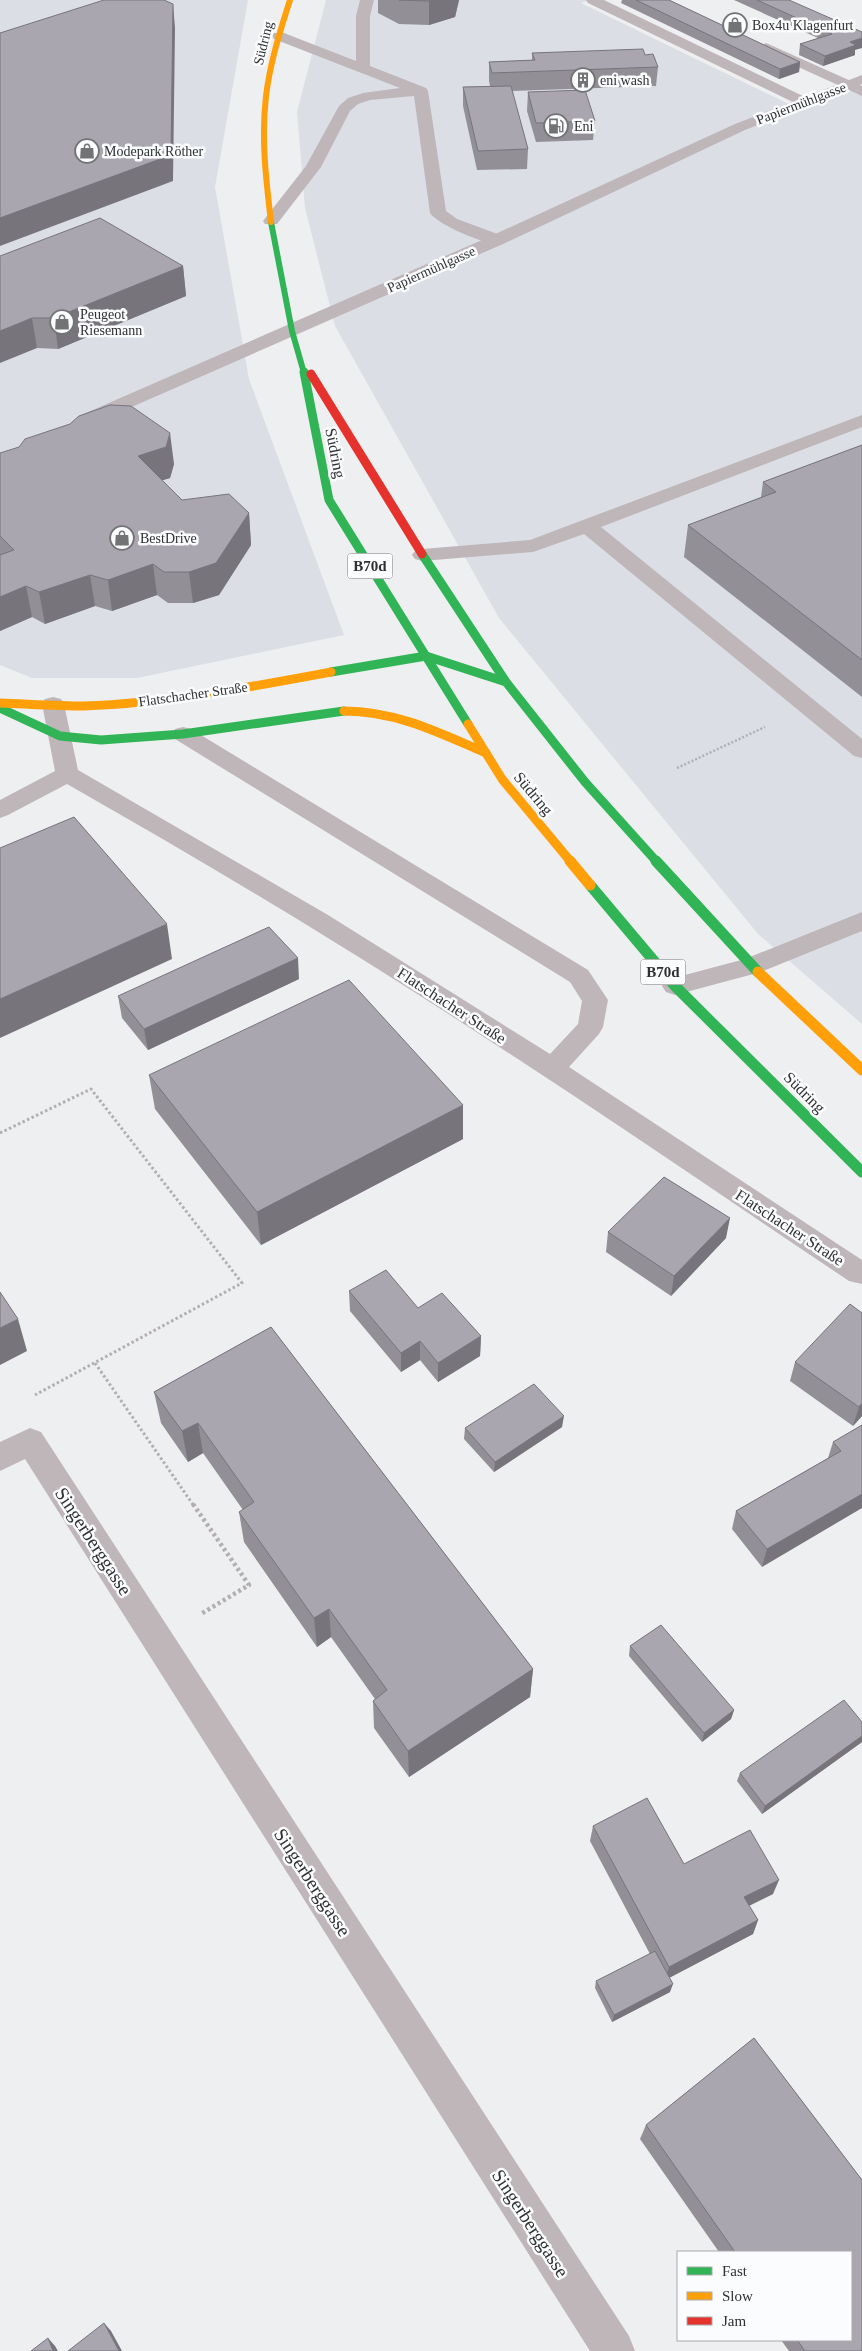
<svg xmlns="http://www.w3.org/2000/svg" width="862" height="2351" font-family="'Times New Roman',serif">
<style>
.built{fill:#dbdfe5}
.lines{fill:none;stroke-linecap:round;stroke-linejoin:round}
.path-far2{stroke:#b3afb1;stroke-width:2.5;stroke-dasharray:2 2;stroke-linecap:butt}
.path-far1{stroke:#b3afb1;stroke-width:3;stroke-dasharray:2.5 2.5;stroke-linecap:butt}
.path{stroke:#b3afb1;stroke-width:4.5;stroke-dasharray:3 3;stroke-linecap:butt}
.lane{fill:#beb6b9;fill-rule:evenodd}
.street{fill:#beb6b9;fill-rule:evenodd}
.fast-far2{stroke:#30b455;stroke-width:6}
.fast-far1{stroke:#30b455;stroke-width:9}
.fast{stroke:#30b455;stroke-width:11}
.slow-far2{stroke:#ff9f0a;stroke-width:6}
.slow-far1{stroke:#ff9f0a;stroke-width:9}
.slow{stroke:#ff9f0a;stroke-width:11}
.jam{stroke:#e5322d;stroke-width:9}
.wall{fill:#928f97}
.shaded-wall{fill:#77747b}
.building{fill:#aaa6b0;stroke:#77747b}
.labels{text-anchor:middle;stroke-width:5;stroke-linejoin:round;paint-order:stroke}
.far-poi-label{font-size:14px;fill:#2f3031;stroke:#fbfcfe;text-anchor:start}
.far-street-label{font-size:14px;fill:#2f3031;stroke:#fbfcfe}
.shield{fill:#fbfcfe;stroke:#6c6d6e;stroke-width:1}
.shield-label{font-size:15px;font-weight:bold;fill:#2f3031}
.street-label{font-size:16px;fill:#2f3031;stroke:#fbfcfe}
.near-street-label{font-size:19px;fill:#2f3031;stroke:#fbfcfe}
</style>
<rect width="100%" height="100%" fill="#eeeff1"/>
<g class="built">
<polygon points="0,0 248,0 215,187 249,379 344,635 137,678 32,678 0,665"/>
<polygon points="326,0 590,0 581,3 801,110 862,87 862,1024 758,934 499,618 335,326 305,208 297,112"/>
</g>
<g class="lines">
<polyline class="path-far2" points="677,768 765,727"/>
<g class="path-far1">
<polyline points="0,1133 91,1089 242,1283 35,1395"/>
<polyline points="95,1363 194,1506"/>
</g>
<polyline class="path" points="193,1504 249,1585 201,1614"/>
<g class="lane">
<path d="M360,0H374L370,16V66L426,88L428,91L446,211L457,219L503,236L505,240L503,244C489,247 438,225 430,213L414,96L370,100L358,104L350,111L321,167L277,224H265L263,221L306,166L339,106L348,98L363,93L400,88L274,39L272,36L274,33H284L356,61V16Z"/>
<polygon points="586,0 604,0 809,99 811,102 804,106 799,105 588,3"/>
<polygon points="766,43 862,86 862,96 761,50 759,47"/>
<polygon points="862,415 862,427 601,527 862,739 862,758 854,756 584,534 533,552 422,561 415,559 412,555 415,551 422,549 530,540"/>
<path d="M53,697L61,699L64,704L78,770L328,915L550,1054L578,1024L582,1001L570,982L175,739L172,734L175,729L183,727L191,729L588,970L608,1000L603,1027L599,1034L569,1067L862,1260V1284L849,1281C703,1183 559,1084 411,990C298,918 183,850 67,784L8,815L0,818V800L55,771L42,704L45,699Z"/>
<polygon points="862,912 862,931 761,972 675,995 666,992 662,986 666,980 745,959"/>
</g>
<g class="street">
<polygon points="862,75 862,84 745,130 503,244 93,424 79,424 77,420 79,416 491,236 735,124"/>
<polygon points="30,1428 41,1432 629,2336 635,2351 590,2351 25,1459 0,1471 0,1442"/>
</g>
<polyline class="fast-far2" points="271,222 292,331 304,373"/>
<g class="fast-far1">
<polyline points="304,372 329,500 468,724"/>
<polyline points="422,554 506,682 585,782 657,862"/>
<polyline points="331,672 426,656 506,682"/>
<polyline points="0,708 60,736 101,740 183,734 344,711"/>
</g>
<g class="fast">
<polyline points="656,861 758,972"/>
<polyline points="590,885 675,986 862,1172"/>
</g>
<path class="slow-far2" d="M271,222C266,180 261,138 266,96C270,63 280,31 290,0"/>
<g class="slow-far1">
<path d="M0,703C28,704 56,706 84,706C167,703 250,687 331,672"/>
<path d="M344,711C396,711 440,733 486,753"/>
<polyline points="468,724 502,779 571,862"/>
</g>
<g class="slow">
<polyline points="570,861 590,885"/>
<polyline points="758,972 862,1070"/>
</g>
<polyline class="jam" points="311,374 422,554"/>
</g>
<g class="wall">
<polygon points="378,0 459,0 455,17 429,25 399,24 378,13"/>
<polygon points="622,0 669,0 800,62 799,72 779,79 621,3"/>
<polygon points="734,0 789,0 855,50 855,55 823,66 799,55 800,44 818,38"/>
<polygon points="532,53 645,55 658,67 656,86 512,91 528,149 527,169 477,170 463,106 463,87 490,86 489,81 489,62 532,60"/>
<polygon points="528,92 595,121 593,140 536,142 527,111"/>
<polygon points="0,256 183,266 186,296 58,349 37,348"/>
<polygon points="862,445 862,697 684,557 688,525 761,497 763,482"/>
<polygon points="0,453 174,464 170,478 162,480 182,500 249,513 251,545 219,595 193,603 168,603 157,595 112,611 95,606 45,624 32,617 0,631"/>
<polygon points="299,979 148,1050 122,1018 118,996"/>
<polygon points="149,1075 463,1139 261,1245 155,1109"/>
<polygon points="608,1232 726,1238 671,1296 606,1252"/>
<polygon points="349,1291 418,1308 481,1336 480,1356 438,1382 420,1360 401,1372 350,1311"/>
<polygon points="862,1313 862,1416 853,1426 790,1381 795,1362"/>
<polygon points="271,1327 533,1669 530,1697 409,1777 374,1728 373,1701 375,1699 331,1637 317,1647 244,1542 239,1512 243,1510 203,1453 188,1462 161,1423 154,1392"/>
<polygon points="862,1425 762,1567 732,1529 736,1511 828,1458 833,1442"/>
<polygon points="562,1427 494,1472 464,1439 465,1428"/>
<polygon points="630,1646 734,1710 731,1719 702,1742 629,1656"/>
<polygon points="862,1722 862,1742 762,1814 737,1781 740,1773"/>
<polygon points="593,1826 684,1864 773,1894 749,1906 758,1920 753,1934 669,1978 670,1992 612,2022 595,1988 596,1981 650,1954 590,1841"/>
<polygon points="754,2038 862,2180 862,2351 789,2351 781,2340 851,2340 851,2252 719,2252 640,2139 646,2125"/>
</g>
<g class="shaded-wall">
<polygon points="433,0 459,0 455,17 429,25 429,1"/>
<polygon points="173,4 175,28 173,181 0,246 0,218"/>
<polygon points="862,38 862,48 855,50 855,55 823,66 825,56 850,42"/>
<polygon points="800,62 799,72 779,79 780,69"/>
<polygon points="183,266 186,296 58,349 54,318"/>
<polygon points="32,318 37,348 0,363 0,331"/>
<polygon points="170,433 174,464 170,478 142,487 138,456"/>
<polygon points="249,513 251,545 219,595 193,603 189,572"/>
<polygon points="153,564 157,595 112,611 108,580"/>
<polygon points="90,575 95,606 45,624 39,592"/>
<polygon points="26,586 32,617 0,631 0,597"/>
<polygon points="167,924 172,959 0,1038 0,999"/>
<polygon points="298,958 299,979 148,1050 144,1029"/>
<polygon points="463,1105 463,1139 261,1245 257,1212"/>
<polygon points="730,1218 726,1238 671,1296 674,1276"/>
<polygon points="18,1319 27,1351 0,1365 0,1328"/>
<polygon points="481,1336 480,1356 438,1382 438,1363"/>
<polygon points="420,1341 420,1360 401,1372 401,1353"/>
<polygon points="862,1403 862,1416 853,1426 859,1407"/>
<polygon points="564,1416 562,1427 494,1472 495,1462"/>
<polygon points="198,1423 203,1453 188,1462 182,1431"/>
<polygon points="862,1494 862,1508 762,1567 767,1549"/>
<polygon points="329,1609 331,1637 317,1647 314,1618"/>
<polygon points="533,1669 530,1697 409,1777 408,1751"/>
<polygon points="734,1710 731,1719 702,1742 704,1733"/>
<polygon points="862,1736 862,1742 762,1814 765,1806"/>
<polygon points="779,1880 773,1894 738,1911 744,1897"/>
<polygon points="758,1920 753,1934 665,1980 669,1967"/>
<polygon points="673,1984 670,1992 612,2022 614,2015"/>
<polygon points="104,2323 111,2331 122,2351 119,2351"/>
<polygon points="48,2338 55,2346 58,2351 53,2351"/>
</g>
<g class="building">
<polygon points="104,0 164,0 173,4 171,155 0,218 0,33"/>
<polygon points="399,0 433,0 429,1"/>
<polygon points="636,0 669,0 800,62 780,69"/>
<polygon points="757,0 789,0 862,32 862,38 850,42 856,45 825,56 800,44 832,34"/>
<polygon points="643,49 645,55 653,54 658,67 492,73 489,62 535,60 532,53"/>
<polygon points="511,86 528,149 478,151 463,87"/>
<polygon points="585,90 595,121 536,123 528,92"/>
<polygon points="100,218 183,266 54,318 32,318 0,331 0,256"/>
<polygon points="110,405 131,406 170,433 166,447 138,456 182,500 229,494 249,513 216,563 189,572 164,572 153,564 108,580 90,575 39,592 26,586 0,597 0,555 14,550 0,536 0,453 19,447 25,439 70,424 79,416"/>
<polygon points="862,445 862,660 688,525 776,492 763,482"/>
<polygon points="74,817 167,924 0,999 0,848"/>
<polygon points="269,927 298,958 144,1029 118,996"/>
<polygon points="349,980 463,1105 257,1212 149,1075"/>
<polygon points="664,1177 730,1218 674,1276 608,1232"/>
<polygon points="386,1270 418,1308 442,1293 481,1336 438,1363 420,1341 401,1353 349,1291"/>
<polygon points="0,1292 18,1319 0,1328"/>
<polygon points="850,1304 862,1313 862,1403 859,1407 795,1362"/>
<polygon points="271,1327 533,1669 408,1751 373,1701 387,1690 329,1609 314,1618 239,1512 254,1502 198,1423 182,1431 154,1392"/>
<polygon points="534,1384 564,1416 495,1462 465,1428"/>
<polygon points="862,1425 862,1494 767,1549 736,1511 841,1451 833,1442"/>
<polygon points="661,1625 734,1710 704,1733 630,1646"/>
<polygon points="844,1700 862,1722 862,1736 765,1806 740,1773"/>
<polygon points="647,1798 684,1864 750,1830 779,1880 744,1897 758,1920 669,1967 593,1826"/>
<polygon points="655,1951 673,1984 614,2015 596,1981"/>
<polygon points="754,2038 862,2180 862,2351 805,2351 797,2340 851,2340 851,2252 735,2252 646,2125"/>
<polygon points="104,2323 119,2351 68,2351"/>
<polygon points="48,2338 53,2351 31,2351"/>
</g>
<defs>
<g id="shop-ring" transform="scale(1.25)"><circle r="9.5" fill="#fbfcfe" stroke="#727374" stroke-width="1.5"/><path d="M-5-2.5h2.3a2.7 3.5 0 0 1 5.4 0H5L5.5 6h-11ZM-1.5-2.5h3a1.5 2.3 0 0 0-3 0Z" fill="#727374"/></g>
<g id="building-ring" transform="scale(1.25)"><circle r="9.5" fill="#fbfcfe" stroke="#727374" stroke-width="1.5"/><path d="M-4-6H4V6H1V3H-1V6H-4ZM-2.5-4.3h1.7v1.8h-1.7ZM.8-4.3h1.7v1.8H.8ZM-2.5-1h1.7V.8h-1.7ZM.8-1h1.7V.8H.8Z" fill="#727374"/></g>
<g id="fuel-ring" transform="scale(1.25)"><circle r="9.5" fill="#fbfcfe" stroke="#727374" stroke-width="1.5"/><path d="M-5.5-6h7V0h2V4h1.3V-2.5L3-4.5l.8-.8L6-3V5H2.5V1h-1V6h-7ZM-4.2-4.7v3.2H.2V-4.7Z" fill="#727374"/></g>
</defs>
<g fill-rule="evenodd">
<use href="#shop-ring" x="735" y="25"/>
<use href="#building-ring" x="583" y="80"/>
<use href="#fuel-ring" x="556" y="126"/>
<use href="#shop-ring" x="87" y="151"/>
<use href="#shop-ring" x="62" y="322"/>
<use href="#shop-ring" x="122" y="538"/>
</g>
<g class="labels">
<g class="far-poi-label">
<text x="752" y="30">Box4u Klagenfurt</text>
<text x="600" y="85">eni wash</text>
<text x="574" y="131">Eni</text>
<text x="104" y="156">Modepark Röther</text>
<text x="80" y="319">Peugeot<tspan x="80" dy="16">Riesemann</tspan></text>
<text x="140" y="543">BestDrive</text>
</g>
<g class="far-street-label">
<text transform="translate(263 43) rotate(-76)" y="5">Südring</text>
<text transform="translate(801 103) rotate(-21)" y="5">Papiermühlgasse</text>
<text transform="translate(431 269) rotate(-24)" y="5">Papiermühlgasse</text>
<text transform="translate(193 694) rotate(-8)" y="5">Flatschacher Straße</text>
</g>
<g class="shield">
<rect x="347.5" y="553.5" width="45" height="25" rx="4"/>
<rect x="640.5" y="959.5" width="45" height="25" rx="4"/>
</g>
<g class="shield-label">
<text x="370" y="571">B70d</text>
<text x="663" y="977">B70d</text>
</g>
<g class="street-label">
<text transform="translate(336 453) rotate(79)" y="6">Südring</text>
<text transform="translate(534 793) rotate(50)" y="6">Südring</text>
<text transform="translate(452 1005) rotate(33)" y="6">Flatschacher Straße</text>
<text transform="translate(805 1092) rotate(45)" y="6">Südring</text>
<text transform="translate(790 1227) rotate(33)" y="6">Flatschacher Straße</text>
</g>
<g class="near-street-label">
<text transform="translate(94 1541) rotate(57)" y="7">Singerberggasse</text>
<text transform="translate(313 1882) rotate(57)" y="7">Singerberggasse</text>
<text transform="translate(531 2223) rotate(57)" y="7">Singerberggasse</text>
</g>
</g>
<rect x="677" y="2251" width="175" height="90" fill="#fbfcfe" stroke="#a9aaac"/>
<rect x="687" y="2267" width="25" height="8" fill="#30b455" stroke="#a9aaac"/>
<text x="722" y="2276" font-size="15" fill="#2f3031">Fast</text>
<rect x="687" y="2292" width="25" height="8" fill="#ff9f0a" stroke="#a9aaac"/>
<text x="722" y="2301" font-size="15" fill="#2f3031">Slow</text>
<rect x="687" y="2317" width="25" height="8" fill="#e5322d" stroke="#a9aaac"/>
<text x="722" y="2326" font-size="15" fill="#2f3031">Jam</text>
</svg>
